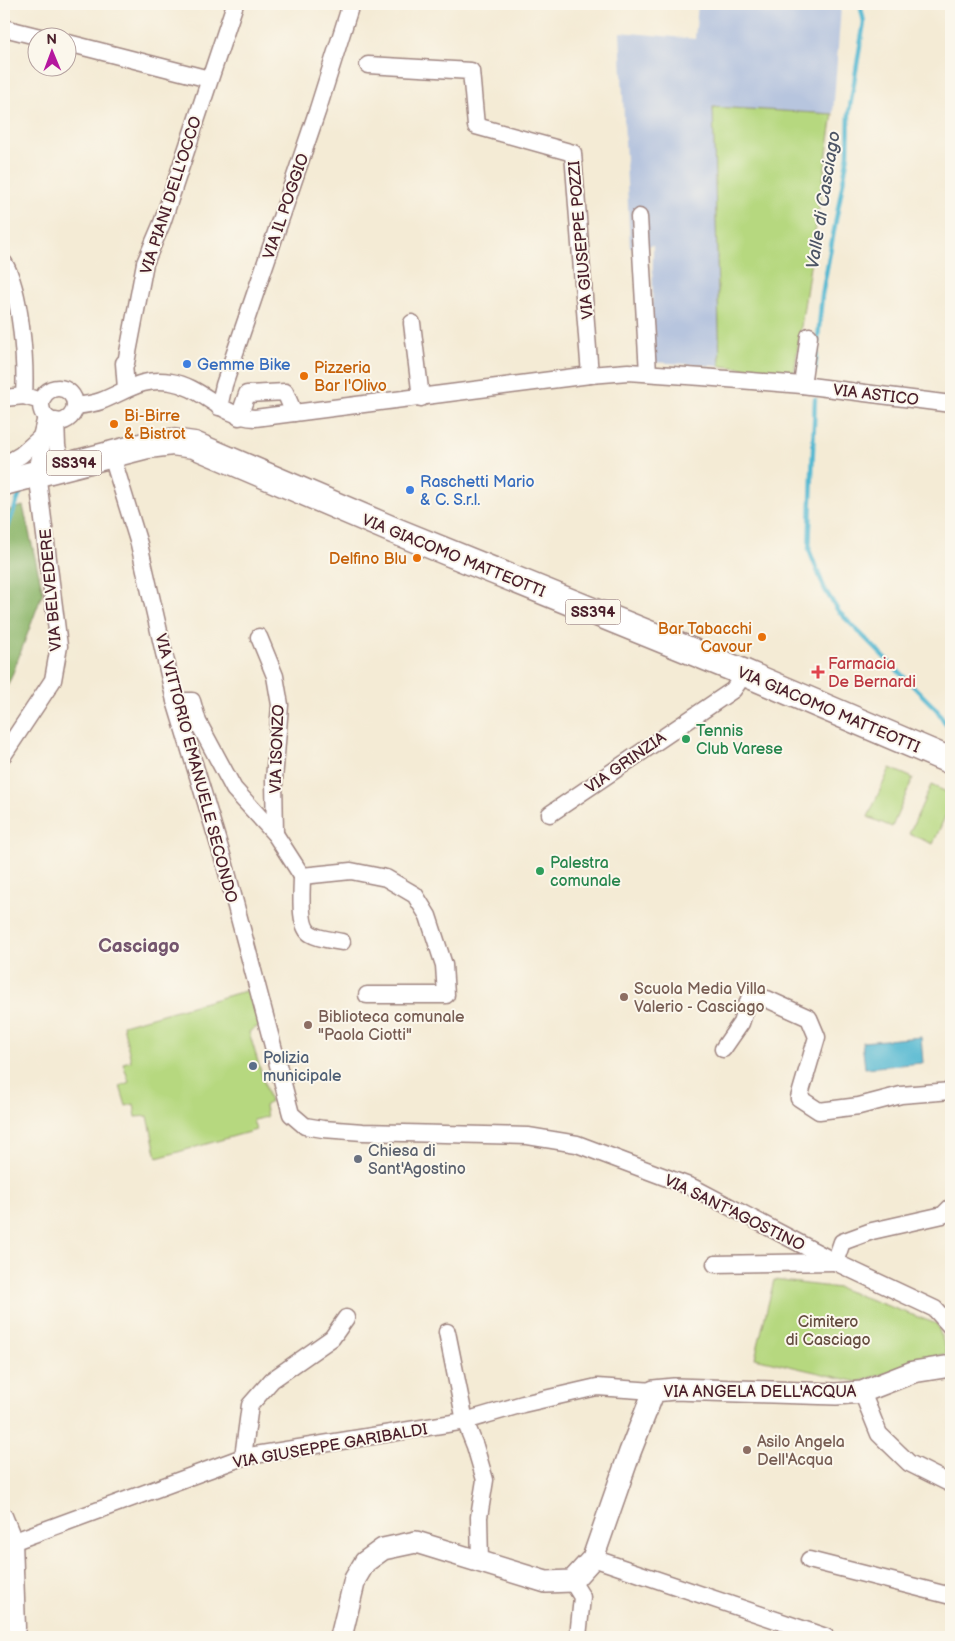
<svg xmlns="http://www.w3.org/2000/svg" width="955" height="1641" font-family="'Balsamiq Sans',sans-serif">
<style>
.industrial{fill:#b7c5de}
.green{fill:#b6d87f;stroke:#807c55}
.forest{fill:#90b86e;stroke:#6d6c4c}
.water{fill:#53b8d1;stroke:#4e6c7e}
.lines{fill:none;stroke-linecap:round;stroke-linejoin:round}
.stream{stroke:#53b8d1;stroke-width:4.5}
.minor-casing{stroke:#9f8580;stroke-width:19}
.tertiary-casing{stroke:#9f8580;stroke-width:24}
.primary-casing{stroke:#9f8580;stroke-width:29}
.minor{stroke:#fff;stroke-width:16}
.tertiary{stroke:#fff;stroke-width:21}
.primary{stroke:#fff;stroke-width:26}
.shop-dot{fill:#3f7fe0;stroke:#fbf7ec;stroke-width:2}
.food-dot{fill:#e8710a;stroke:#fbf7ec;stroke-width:2}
.health-dot{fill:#e0444e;stroke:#fbf7ec;stroke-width:2}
.leisure-dot{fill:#2e9e5b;stroke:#fbf7ec;stroke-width:2}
.education-dot{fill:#8d6e63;stroke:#fbf7ec;stroke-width:2}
.service-dot{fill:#5c6f8a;stroke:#fbf7ec;stroke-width:2}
.worship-dot{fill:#6b7280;stroke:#fbf7ec;stroke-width:2}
.labels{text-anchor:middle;stroke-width:4;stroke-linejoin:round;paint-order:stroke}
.shield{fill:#fbf7ec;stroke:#7f6065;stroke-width:1}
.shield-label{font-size:15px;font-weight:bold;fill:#4a1f2b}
.street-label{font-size:16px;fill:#4a1f2b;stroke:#fbf7ec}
.shop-label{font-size:16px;fill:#366cbe;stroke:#fbf7ec;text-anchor:start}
.food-label{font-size:16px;fill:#c56008;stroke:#fbf7ec;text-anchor:start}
.health-label{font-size:16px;fill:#be3a42;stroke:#fbf7ec;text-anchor:start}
.leisure-label{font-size:16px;fill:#27864d;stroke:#fbf7ec;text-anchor:start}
.education-label{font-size:16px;fill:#785e54;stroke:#fbf7ec;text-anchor:start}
.service-label{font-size:16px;fill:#4e5e75;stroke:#fbf7ec;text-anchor:start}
.worship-label{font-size:16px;fill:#5b616d;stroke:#fbf7ec;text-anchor:start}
.park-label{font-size:16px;fill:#654d40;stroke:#fbf7ec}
.water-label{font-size:18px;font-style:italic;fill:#4d5565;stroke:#fbf7ec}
.quarter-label{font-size:19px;font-weight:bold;fill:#74556e;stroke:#fbf7ec}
</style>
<rect width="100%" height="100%" fill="#fbf7ec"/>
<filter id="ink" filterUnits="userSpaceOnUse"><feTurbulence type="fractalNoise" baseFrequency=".02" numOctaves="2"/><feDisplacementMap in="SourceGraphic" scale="10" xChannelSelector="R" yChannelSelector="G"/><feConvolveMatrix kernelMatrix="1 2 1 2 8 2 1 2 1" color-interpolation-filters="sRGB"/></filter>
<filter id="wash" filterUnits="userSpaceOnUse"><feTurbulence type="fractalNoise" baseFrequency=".0096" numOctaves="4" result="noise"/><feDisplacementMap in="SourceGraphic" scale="20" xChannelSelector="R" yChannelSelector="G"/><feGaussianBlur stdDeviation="1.12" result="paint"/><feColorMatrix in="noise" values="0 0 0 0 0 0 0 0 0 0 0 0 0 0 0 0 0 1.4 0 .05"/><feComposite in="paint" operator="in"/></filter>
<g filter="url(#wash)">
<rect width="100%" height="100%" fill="#f4ebd5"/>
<polygon class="industrial" points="698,4 809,4 841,7 833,114 714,107 720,366 652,362 653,245 630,248 620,32 695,39"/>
<g class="green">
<polygon points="713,107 833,114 794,373 720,366"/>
<polygon points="890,768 913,778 892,827 868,817"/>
<polygon points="931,785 951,794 951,803 933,844 909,834"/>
<polygon points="256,988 265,1022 249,1032 270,1102 265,1106 267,1117 253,1120 256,1130 157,1158 148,1116 136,1117 134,1104 126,1106 120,1086 129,1082 123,1063 131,1061 123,1025"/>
<polygon points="774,1280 839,1288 937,1324 947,1353 858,1382 755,1358"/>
</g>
<polygon class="forest" points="23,506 43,592 11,678 4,691 4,512"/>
<polygon class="water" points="921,1037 923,1063 865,1068 862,1042"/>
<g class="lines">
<g class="stream">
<polyline points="4,322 7,340"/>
<polyline points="815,371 822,295 848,155 849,113 864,22 860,4"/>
<polyline points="815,399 809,550 825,590 839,612 937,710 951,732"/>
<polyline points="4,538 20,493"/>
</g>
</g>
</g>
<g filter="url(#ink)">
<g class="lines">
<g class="minor-casing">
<g id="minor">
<polyline points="4,28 44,38"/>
<polyline points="68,43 209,79"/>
<polyline points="368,65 471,71 476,126 573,153 590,375"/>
<polyline points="639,217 648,373"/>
<path d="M4,263C21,291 26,363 24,396"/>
<polyline points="412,323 421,398"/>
<polyline points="802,385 809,336"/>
<circle cx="58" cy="405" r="17"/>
<polyline points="126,389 124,363 126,363 145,263 162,223 235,4"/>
<polyline points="4,398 24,396 34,399"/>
<path d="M75,406C84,405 93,404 101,401C127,391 141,377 171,382C203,387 221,417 255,418L590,375L628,372L702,377L802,385L951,404"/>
<polyline points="219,407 224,385 317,112 351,4"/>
<polyline points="239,417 247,394 285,392 294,413"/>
<polyline points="56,421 57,446 62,466"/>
<polyline points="111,453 139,544 175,701 225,865 291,1114 305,1126 323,1129 363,1132 528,1136 577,1144 694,1188 835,1262 935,1309 951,1327"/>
<polyline points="4,465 21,455 41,437"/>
<polyline points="259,637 275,676 280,705 274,780 275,834"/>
<polyline points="175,701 192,701 198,722 234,789 275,834 302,876 351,871 386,878 415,895 428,916 444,965 446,995 367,995"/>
<polyline points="4,754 53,680 59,646 37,472 41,452 41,437 46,417"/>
<polyline points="550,814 733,690 745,673"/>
<path d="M302,876C302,890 298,927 311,934C319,939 333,940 342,942"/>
<polyline points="723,1049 741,1023 749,999 767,999 809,1018 817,1037 799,1098 819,1111 859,1106 901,1095 951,1091"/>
<polyline points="715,1264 835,1262 842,1242 872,1231 943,1215 951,1207"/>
<polyline points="447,1332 465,1421 475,1446 485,1480 479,1517 480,1562"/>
<polyline points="862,1392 879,1434 909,1463 951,1484"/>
<polyline points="243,1457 250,1405 272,1380 332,1338 346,1318"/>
<polyline points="4,1516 14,1541 17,1628"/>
<polyline points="4,1545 243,1457 465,1421 523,1404 597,1387 654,1391"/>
<polyline points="593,1558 826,1637"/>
<polyline points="809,1560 951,1596"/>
<polyline points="572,1581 582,1597 578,1637"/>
</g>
</g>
<g class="tertiary-casing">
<polyline id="tertiary" points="341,1637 355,1579 365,1562 383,1549 416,1542 546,1582 572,1581 593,1558 630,1452 654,1391 674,1389 836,1394 862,1392 913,1372 951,1366"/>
</g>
<g class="primary-casing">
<polyline id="primary" points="4,482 148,445 172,442 194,445 393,530 745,673 951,761"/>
</g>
<use href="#minor" class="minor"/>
<use href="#tertiary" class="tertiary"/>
<use href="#primary" class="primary"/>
</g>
</g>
<g class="shop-dot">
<circle cx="187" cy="364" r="5"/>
<circle cx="410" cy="490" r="5"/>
</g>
<g class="food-dot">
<circle cx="304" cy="376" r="5"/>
<circle cx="114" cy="424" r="5"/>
<circle cx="417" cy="558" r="5"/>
<circle cx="762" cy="637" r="5"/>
</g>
<path class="health-dot" d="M815.5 664.5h5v5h5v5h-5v5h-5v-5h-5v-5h5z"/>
<g class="leisure-dot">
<circle cx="686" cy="739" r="5"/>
<circle cx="540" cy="871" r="5"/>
</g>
<g class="education-dot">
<circle cx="624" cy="997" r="5"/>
<circle cx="308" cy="1025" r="5"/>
<circle cx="747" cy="1450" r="5"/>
</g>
<circle class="service-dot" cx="253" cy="1066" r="5"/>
<circle class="worship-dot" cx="358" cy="1159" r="5"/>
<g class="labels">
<g class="shield">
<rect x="46.5" y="450.5" width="55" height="25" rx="4"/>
<rect x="565.5" y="599.5" width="55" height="25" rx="4"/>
</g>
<g class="shield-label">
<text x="74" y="468">SS394</text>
<text x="593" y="617">SS394</text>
</g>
<g class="street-label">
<text transform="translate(170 195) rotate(-72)" y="6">VIA PIANI DELL'OCCO</text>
<text transform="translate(285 206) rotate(-71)" y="6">VIA IL POGGIO</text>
<text transform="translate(580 240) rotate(-95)" y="6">VIA GIUSEPPE POZZI</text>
<text transform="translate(876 394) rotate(7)" y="6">VIA ASTICO</text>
<text transform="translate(454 555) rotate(22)" y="6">VIA GIACOMO MATTEOTTI</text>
<text transform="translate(50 590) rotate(-95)" y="6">VIA BELVEDERE</text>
<text transform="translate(829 709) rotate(23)" y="6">VIA GIACOMO MATTEOTTI</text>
<text transform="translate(276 749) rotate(-88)" y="6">VIA ISONZO</text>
<text transform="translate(625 762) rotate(-35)" y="6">VIA GRINZIA</text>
<text transform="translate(197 768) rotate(75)" y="6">VIA VITTORIO EMANUELE SECONDO</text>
<text transform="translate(735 1212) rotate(26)" y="6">VIA SANT'AGOSTINO</text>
<text x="760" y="1397">VIA ANGELA DELL'ACQUA</text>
<text transform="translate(330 1445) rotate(-10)" y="6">VIA GIUSEPPE GARIBALDI</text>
</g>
<g class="shop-label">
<text x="197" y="370">Gemme Bike</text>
<text x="420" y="487">Raschetti Mario<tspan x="420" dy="18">&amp; C. S.r.l.</tspan></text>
</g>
<g class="food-label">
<text x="314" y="373">Pizzeria<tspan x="314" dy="18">Bar l'Olivo</tspan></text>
<text x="124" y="421">Bi-Birre<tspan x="124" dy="18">&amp; Bistrot</tspan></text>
<text x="407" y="564" text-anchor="end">Delfino Blu</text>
<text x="752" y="634" text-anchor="end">Bar Tabacchi<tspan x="752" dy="18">Cavour</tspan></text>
</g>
<g class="health-label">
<text x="828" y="669">Farmacia<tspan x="828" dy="18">De Bernardi</tspan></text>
</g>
<g class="leisure-label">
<text x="696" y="736">Tennis<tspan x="696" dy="18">Club Varese</tspan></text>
<text x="550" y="868">Palestra<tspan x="550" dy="18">comunale</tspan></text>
</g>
<g class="education-label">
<text x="634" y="994">Scuola Media Villa<tspan x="634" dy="18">Valerio - Casciago</tspan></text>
<text x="318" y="1022">Biblioteca comunale<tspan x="318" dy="18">"Paola Ciotti"</tspan></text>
<text x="757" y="1447">Asilo Angela<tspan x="757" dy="18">Dell'Acqua</tspan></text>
</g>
<g class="service-label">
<text x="263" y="1063">Polizia<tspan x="263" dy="18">municipale</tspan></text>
</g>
<g class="worship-label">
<text x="368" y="1156">Chiesa di<tspan x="368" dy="18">Sant'Agostino</tspan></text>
</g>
<g class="park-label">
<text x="828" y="1327">Cimitero<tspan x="828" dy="18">di Casciago</tspan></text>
</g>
<g class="water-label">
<text transform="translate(823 200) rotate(-81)" y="6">Valle di Casciago</text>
</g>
<g class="quarter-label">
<text x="139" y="952">Casciago</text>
</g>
</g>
<rect width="955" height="1641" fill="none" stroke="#fbf7ec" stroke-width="20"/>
<g transform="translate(52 52) rotate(359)"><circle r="24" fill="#fbf7ec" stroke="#b4a19f"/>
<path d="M0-4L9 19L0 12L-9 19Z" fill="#b5179e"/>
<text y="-8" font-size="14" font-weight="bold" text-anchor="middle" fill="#4a1f2b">N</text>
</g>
</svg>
